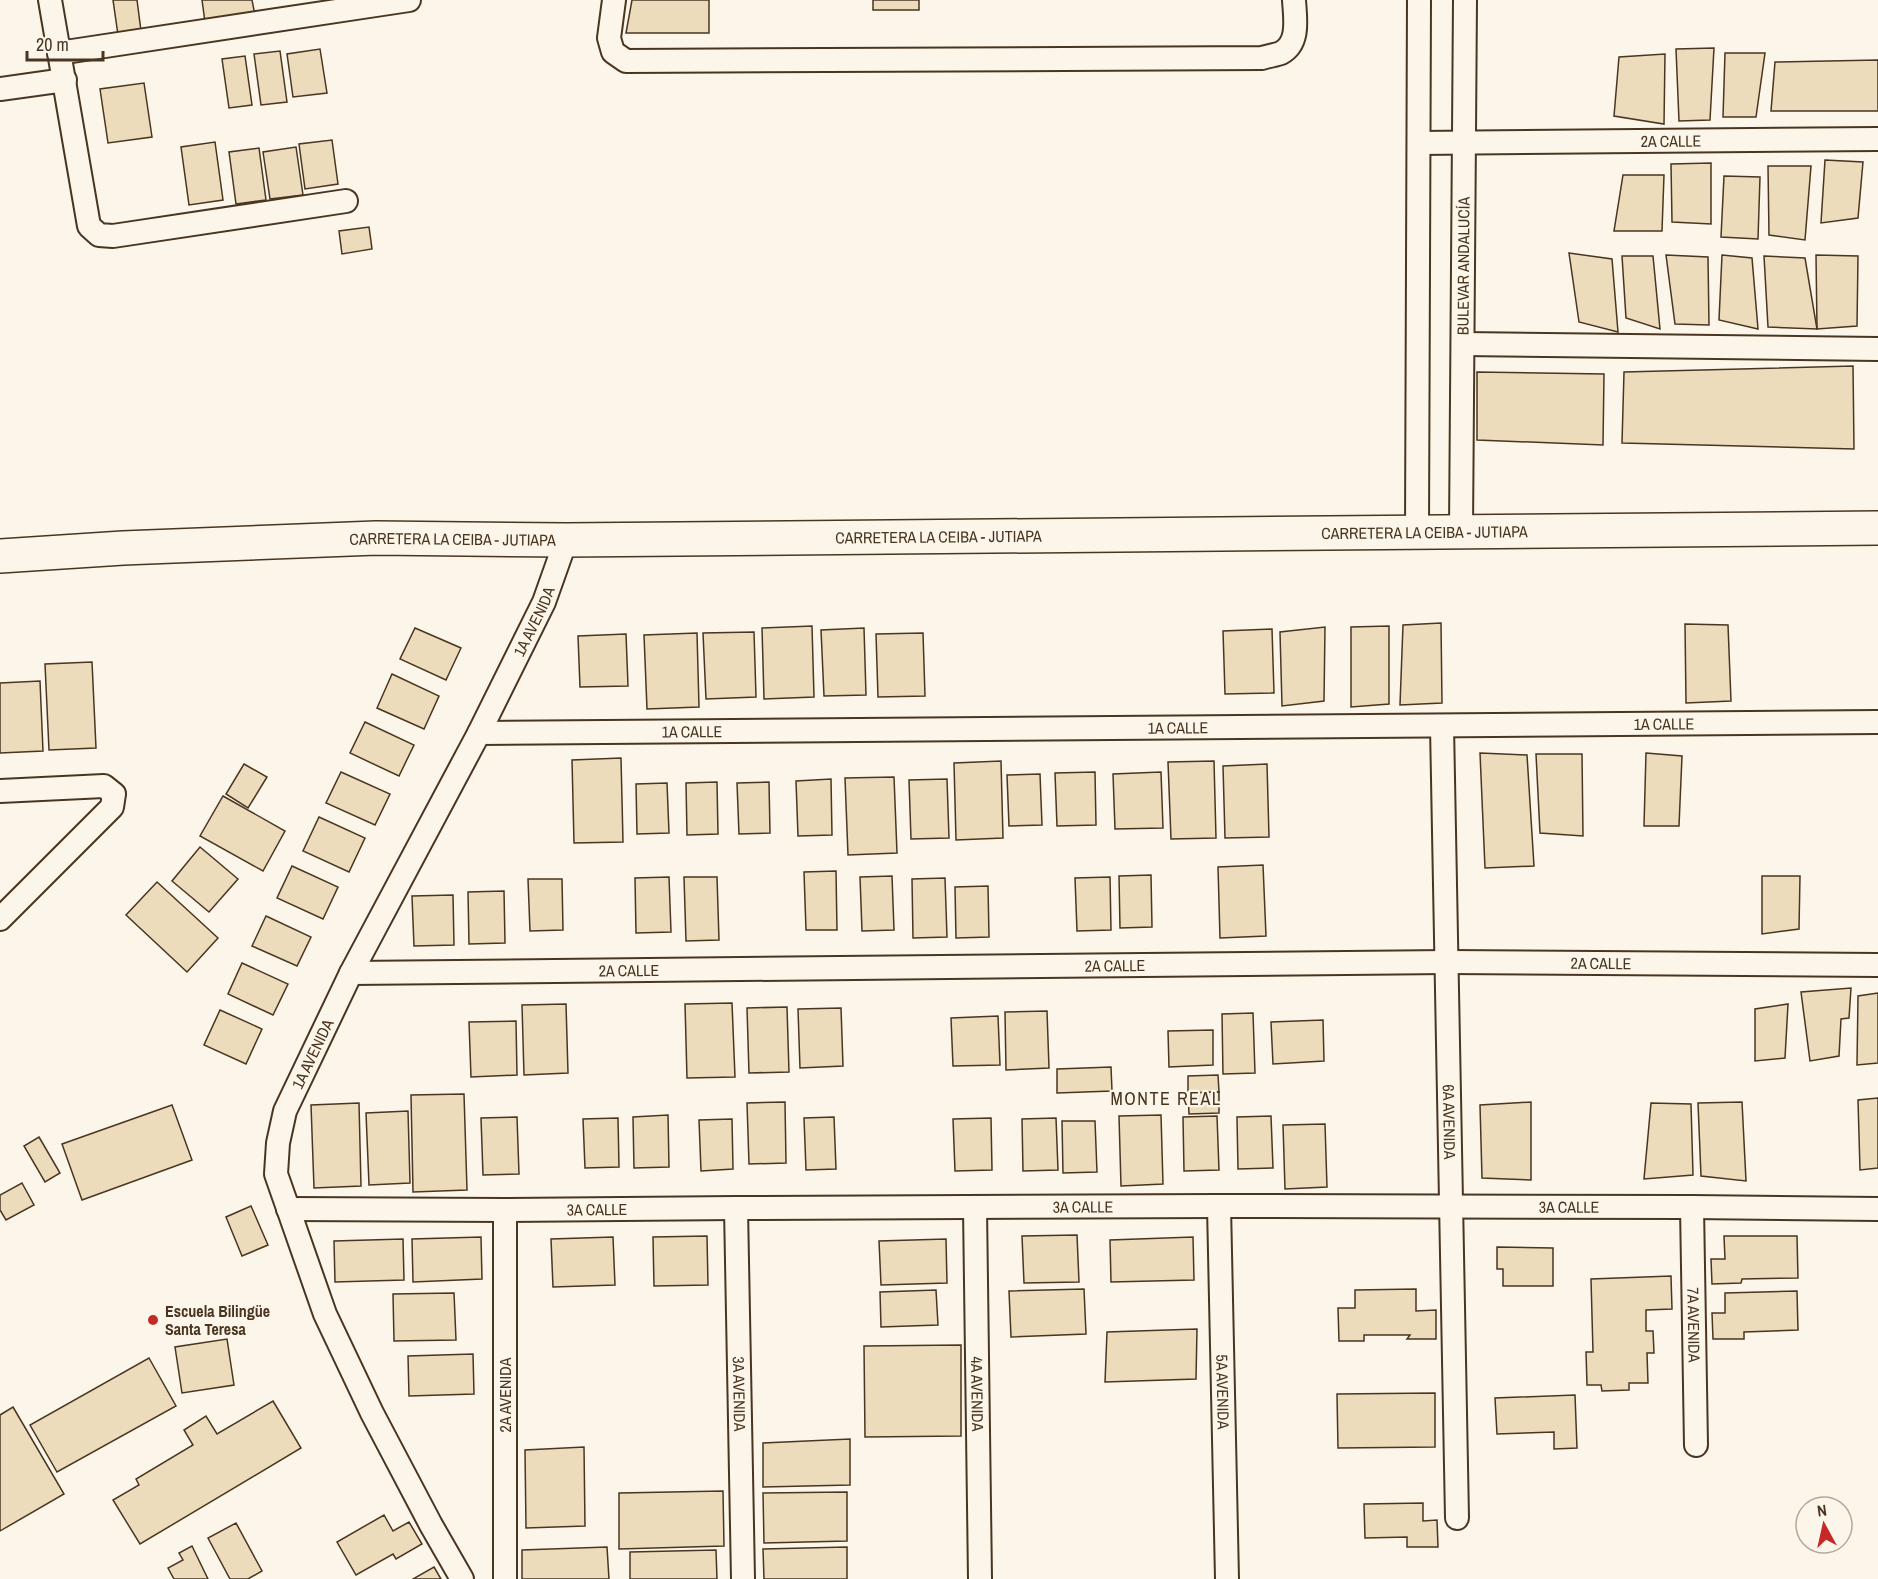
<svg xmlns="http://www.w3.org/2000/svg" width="1878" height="1579" font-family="'Archivo Narrow',sans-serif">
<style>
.building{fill:#ecdcbc;stroke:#4a3520;stroke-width:1.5}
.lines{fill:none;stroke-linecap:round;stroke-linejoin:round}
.street-casing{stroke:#4a3520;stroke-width:26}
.primary-casing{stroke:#4a3520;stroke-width:36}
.street{stroke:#fbf6e9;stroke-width:22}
.primary{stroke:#fbf6e9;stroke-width:33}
.poi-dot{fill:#c62828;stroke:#fbf6e9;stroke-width:2}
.labels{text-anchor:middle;stroke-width:4.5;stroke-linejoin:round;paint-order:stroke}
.street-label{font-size:16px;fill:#4a3520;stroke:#fbf6e9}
.poi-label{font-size:16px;font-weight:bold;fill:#4a3520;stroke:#fbf6e9;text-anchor:start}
.neighbourhood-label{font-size:18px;letter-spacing:1.5px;fill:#4a3520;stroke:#fbf6e9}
</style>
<rect width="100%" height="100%" fill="#fbf6e9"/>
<g class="building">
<polygon points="113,0 137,0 141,31 118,35"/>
<polygon points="202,0 252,0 255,15 205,22"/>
<polygon points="632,0 709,0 709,33 626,33"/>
<rect x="873" y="0" width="46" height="10"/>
<polygon points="1714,48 1710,120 1679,121 1676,49"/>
<polygon points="320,49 327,93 293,97 287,54"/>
<polygon points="280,51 287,102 261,105 254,54"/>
<polygon points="1725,53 1765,53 1756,117 1723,117"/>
<polygon points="1665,54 1664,124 1614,116 1619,57"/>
<polygon points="245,56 252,105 229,108 222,59"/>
<polygon points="1878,60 1878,111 1771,111 1775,62"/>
<polygon points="144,83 152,137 108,143 100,89"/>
<polygon points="332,140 338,184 305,189 299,144"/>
<polygon points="215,142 223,200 189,205 181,147"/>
<polygon points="296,147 303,195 270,199 263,152"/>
<polygon points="259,148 266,200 236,204 229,152"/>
<polygon points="1825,160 1863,162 1858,218 1821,223"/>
<polygon points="1711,163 1711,224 1672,222 1671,164"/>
<polygon points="1768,166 1811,166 1805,240 1769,235"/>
<polygon points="1623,175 1664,175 1662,231 1614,231"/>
<polygon points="1724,176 1760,177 1758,239 1721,237"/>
<polygon points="369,227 372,249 342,254 339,231"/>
<polygon points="1569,253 1612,259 1618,332 1579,322"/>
<polygon points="1666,255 1708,257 1709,325 1675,324"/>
<polygon points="1722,255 1752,258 1758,329 1719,320"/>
<polygon points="1816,255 1858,256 1857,326 1817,329"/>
<polygon points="1622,256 1653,256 1660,329 1626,318"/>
<polygon points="1764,256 1805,258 1817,329 1768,327"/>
<polygon points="1853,366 1854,449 1622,443 1624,372"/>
<polygon points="1477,372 1604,374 1603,445 1477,440"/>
<polygon points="1441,623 1442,703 1400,705 1403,625"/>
<polygon points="1685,624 1728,625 1731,701 1686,703"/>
<polygon points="812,626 814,697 764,699 762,628"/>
<polygon points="1389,626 1389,704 1351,707 1351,627"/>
<polygon points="1325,627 1324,701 1282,706 1280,632"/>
<polygon points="415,628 461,648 446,680 400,659"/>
<polygon points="864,628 866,695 824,696 821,630"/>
<polygon points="1272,629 1274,693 1225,694 1223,631"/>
<polygon points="754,632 756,697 706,699 703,633"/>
<polygon points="697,633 699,707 647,709 644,635"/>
<polygon points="923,633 925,696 878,697 876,634"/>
<polygon points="626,634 628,686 580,687 578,636"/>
<polygon points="92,662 96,748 49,750 45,664"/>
<polygon points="392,674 439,696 424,729 377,708"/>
<polygon points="40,681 43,751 0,753 0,683"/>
<polygon points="365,722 414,745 399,776 350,753"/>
<polygon points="1480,753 1527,755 1534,866 1485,868"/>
<polygon points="1646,753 1682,756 1679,826 1644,826"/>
<polygon points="1536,754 1582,754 1583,836 1540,833"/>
<polygon points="621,758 623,842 574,843 572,760"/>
<polygon points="1001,761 1003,838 956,840 954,763"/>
<polygon points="1214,761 1216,838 1171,839 1168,762"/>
<polygon points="244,764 267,777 248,808 226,794"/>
<polygon points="1267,764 1269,837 1225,838 1223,766"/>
<polygon points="341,772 390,794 375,825 326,803"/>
<polygon points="1095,772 1096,825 1057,826 1055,773"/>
<polygon points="1161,772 1163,828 1115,829 1113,774"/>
<polygon points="1040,774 1042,825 1009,826 1007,775"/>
<polygon points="894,777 897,853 848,855 845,778"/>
<polygon points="831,779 832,835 798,836 796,781"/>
<polygon points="947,779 949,838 911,839 909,780"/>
<polygon points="717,782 718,834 687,835 686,783"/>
<polygon points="769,782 770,833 739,834 737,783"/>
<polygon points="667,783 669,833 637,834 636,784"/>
<polygon points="223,796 285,831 263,871 200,836"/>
<polygon points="319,817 365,838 349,872 303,851"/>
<polygon points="200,847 238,879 209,912 172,881"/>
<polygon points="1263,865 1266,936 1220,938 1218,867"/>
<polygon points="292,866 338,887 323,919 277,898"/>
<polygon points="836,871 837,930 806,930 804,872"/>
<polygon points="1151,875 1152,927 1120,928 1119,876"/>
<polygon points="892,876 894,930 862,931 860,877"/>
<polygon points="1762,876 1800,876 1799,929 1762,934"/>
<polygon points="669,877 671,932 636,933 635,878"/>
<polygon points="684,877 717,877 719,940 686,941"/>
<polygon points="1110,877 1111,930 1077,931 1075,878"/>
<polygon points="945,878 947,937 913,938 912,879"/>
<polygon points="528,879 562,879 563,930 530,931"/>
<polygon points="157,882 218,938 187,972 126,915"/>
<polygon points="988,886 989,937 956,938 955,887"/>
<polygon points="504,891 505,943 469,944 468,892"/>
<polygon points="453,895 454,945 414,946 412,896"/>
<polygon points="266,916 311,937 297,966 252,946"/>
<polygon points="242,963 288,984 273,1015 228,994"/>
<polygon points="1851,988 1849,1018 1841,1019 1839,1056 1810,1061 1801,992"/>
<polygon points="1878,993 1878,1063 1857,1065 1858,996"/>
<polygon points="732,1003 735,1077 687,1078 685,1004"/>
<polygon points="566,1004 568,1073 524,1075 522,1005"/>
<polygon points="1788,1004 1785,1058 1755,1061 1755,1009"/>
<polygon points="787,1007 789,1072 749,1073 747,1008"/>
<polygon points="841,1008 843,1066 800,1068 798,1009"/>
<polygon points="220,1010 262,1029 246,1064 204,1045"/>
<polygon points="1047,1011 1049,1068 1006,1070 1005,1012"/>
<polygon points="1253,1013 1255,1073 1223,1074 1222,1014"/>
<polygon points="998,1016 1000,1065 953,1066 951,1018"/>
<polygon points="1323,1020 1324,1061 1273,1064 1271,1022"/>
<polygon points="516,1021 517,1075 471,1077 469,1022"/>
<polygon points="1213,1030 1213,1065 1169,1067 1168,1031"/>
<polygon points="1111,1067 1112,1091 1057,1093 1057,1069"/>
<polygon points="1218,1075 1219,1092 1188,1093 1188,1076"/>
<polygon points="1219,1092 1219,1113 1189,1114 1188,1093"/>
<polygon points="464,1094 467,1190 413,1192 411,1095"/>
<polygon points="1878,1098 1878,1168 1860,1170 1858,1100"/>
<polygon points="785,1102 786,1163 749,1164 747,1103"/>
<polygon points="1531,1102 1531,1180 1482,1178 1480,1105"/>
<polygon points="1742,1102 1746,1181 1701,1176 1698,1103"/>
<polygon points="359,1103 361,1186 314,1188 311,1105"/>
<polygon points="1651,1103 1691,1104 1693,1175 1644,1179"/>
<polygon points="172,1105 192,1160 82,1200 62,1144"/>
<polygon points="408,1111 410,1183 369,1185 366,1113"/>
<polygon points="668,1115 669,1167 634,1168 633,1117"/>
<polygon points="1161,1115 1163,1184 1121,1186 1119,1116"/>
<polygon points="1217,1116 1219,1170 1184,1171 1183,1117"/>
<polygon points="1271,1116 1273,1168 1238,1169 1237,1117"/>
<polygon points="517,1117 519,1174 483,1175 481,1118"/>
<polygon points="834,1117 836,1169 806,1170 804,1118"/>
<polygon points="618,1118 619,1167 585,1168 583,1119"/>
<polygon points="991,1118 992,1170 955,1171 953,1119"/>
<polygon points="1056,1118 1058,1170 1023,1171 1022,1119"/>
<polygon points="732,1119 733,1169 701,1171 699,1120"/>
<polygon points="1062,1121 1095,1121 1097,1172 1063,1173"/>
<polygon points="1325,1124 1327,1187 1285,1189 1283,1125"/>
<polygon points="39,1137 60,1173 45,1182 24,1146"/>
<polygon points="22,1183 34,1205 6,1220 0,1210 0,1195"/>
<polygon points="251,1206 268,1245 242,1256 226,1217"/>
<polygon points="1077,1235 1079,1282 1024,1283 1022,1236"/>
<polygon points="707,1236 708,1285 654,1286 653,1237"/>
<polygon points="1724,1236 1797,1236 1798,1278 1742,1279 1741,1283 1712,1284 1711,1259 1725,1259"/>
<polygon points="481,1237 482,1279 413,1282 412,1239"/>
<polygon points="613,1237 615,1285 553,1287 551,1239"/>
<polygon points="1193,1237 1194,1280 1111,1282 1110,1240"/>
<polygon points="403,1239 404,1280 335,1282 334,1241"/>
<polygon points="946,1239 947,1283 881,1285 879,1241"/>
<polygon points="1497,1247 1553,1248 1553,1286 1503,1286 1503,1269 1497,1269"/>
<polygon points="1671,1276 1672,1309 1646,1310 1646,1331 1653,1331 1654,1353 1647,1353 1648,1383 1629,1383 1629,1390 1602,1391 1601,1385 1587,1385 1586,1352 1593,1352 1591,1279"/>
<polygon points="1084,1289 1086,1334 1011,1337 1009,1291"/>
<polygon points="1416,1289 1416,1311 1436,1310 1436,1339 1407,1339 1410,1335 1364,1335 1364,1341 1339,1341 1338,1308 1355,1308 1355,1290"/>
<polygon points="936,1290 938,1325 881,1327 880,1292"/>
<polygon points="1797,1291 1798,1330 1744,1332 1744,1339 1713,1339 1712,1313 1725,1313 1725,1293"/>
<polygon points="454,1293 456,1340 394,1341 393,1294"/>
<polygon points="1197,1329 1196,1379 1105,1382 1107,1332"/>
<polygon points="227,1339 234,1385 182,1393 175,1347"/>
<polygon points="961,1345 961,1436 865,1437 864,1346"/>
<polygon points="473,1354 474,1394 409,1396 408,1356"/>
<polygon points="149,1358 176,1406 57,1472 30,1425"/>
<polygon points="1435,1393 1435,1447 1338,1448 1337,1394"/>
<polygon points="1575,1395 1577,1448 1554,1449 1554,1432 1497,1434 1495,1398"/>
<polygon points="273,1401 301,1448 140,1544 113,1500 139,1485 136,1479 193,1445 184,1430 206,1416 217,1434"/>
<polygon points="13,1407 64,1494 0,1531 0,1415"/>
<polygon points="850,1439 850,1485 763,1487 763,1443"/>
<polygon points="584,1447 585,1526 526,1528 525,1450"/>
<polygon points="723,1491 724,1546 619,1549 619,1493"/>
<polygon points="847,1492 847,1541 764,1543 763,1493"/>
<polygon points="1423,1503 1423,1521 1437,1520 1438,1547 1407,1547 1407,1537 1365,1538 1364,1504"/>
<polygon points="384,1515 393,1531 409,1522 422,1544 396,1559 393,1554 356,1575 337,1542"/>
<polygon points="236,1523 262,1571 248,1579 230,1579 208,1538"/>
<polygon points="192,1546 208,1579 174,1579 168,1568 183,1560 179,1553"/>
<polygon points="607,1547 609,1579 522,1579 522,1550"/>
<polygon points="847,1547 847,1579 764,1579 763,1549"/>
<polygon points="716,1550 717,1579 630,1579 630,1552"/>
<polygon points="434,1567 441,1579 413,1579"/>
</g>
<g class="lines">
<g class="street-casing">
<g id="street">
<polyline points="50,0 89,226 99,235 113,236 346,201"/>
<path d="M614,0L609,38L613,52L626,61L1262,58C1268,56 1276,55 1281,53C1300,43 1295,18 1294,0"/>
<polyline points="59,53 409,0"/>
<polyline points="0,89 65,80"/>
<path id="s1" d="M1419,143L1878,139"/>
<polyline points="1463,344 1878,349"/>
<polyline points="1417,531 1419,0"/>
<path id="s2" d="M1461,532L1465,0"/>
<path id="s3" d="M1442,726L1457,1518"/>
<path id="s4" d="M479,733L1878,722"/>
<polyline points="0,791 104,786 114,794 112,807 0,919"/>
<path id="s5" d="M351,973L1447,962L1878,965"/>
<path id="s6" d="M1219,1206L1227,1579"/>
<path id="s7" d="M1692,1207L1696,1445"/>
<path id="s8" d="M736,1208L743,1579"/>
<path id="s9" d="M975,1208L980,1579"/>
<path id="s10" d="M288,1209L505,1210L736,1208L1219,1206L1692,1207L1878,1209"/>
<path id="s11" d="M462,1579L431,1525L372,1413L325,1314L276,1174L278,1143L285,1111L351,973L479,733L544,602L566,540"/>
<polyline points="505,1579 505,1210"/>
</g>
</g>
<g class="primary-casing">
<g id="primary">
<path id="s12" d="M0,556L123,548L376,538L566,540L1878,528"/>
</g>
</g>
<use href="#street" class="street"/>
<use href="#primary" class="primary"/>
</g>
<circle class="poi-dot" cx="153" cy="1320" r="6"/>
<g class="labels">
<g class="street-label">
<text dy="6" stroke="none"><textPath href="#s1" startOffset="252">2A CALLE</textPath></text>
<text dy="6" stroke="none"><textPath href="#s2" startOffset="266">BULEVAR ANDALUCÍA</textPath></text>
<text dy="6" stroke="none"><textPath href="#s12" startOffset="1425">CARRETERA LA CEIBA - JUTIAPA</textPath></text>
<text dy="6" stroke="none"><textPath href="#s12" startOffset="939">CARRETERA LA CEIBA - JUTIAPA</textPath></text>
<text dy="6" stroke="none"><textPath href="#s12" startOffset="453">CARRETERA LA CEIBA - JUTIAPA</textPath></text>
<text dy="6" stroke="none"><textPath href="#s11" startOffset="1060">1A AVENIDA</textPath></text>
<text dy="6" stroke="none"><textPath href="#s4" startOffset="1185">1A CALLE</textPath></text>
<text dy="6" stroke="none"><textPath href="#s4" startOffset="699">1A CALLE</textPath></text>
<text dy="6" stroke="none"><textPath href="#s4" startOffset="213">1A CALLE</textPath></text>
<text dy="6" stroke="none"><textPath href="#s5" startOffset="1250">2A CALLE</textPath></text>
<text dy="6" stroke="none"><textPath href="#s5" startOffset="764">2A CALLE</textPath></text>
<text dy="6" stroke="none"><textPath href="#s5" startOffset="278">2A CALLE</textPath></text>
<text dy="6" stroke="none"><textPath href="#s11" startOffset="574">1A AVENIDA</textPath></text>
<text dy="6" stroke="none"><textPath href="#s3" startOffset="396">6A AVENIDA</textPath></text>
<text dy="6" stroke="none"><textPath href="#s10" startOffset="795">3A CALLE</textPath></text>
<text dy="6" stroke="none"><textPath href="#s10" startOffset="1281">3A CALLE</textPath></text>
<text dy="6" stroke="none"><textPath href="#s10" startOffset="309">3A CALLE</textPath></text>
<text dy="6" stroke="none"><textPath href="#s7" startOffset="118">7A AVENIDA</textPath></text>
<text dy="6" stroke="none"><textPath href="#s6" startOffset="186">5A AVENIDA</textPath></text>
<text dy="6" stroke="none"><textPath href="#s8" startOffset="186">3A AVENIDA</textPath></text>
<text dy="6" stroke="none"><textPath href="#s9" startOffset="186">4A AVENIDA</textPath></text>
<text transform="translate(505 1395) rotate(-90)" y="6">2A AVENIDA</text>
</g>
<g class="poi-label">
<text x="165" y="1317">Escuela Bilingüe<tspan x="165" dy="18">Santa Teresa</tspan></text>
</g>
<g class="neighbourhood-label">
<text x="1166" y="1105">MONTE REAL</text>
</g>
</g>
<g transform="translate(1824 1525) rotate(352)"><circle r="28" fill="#fbf6e9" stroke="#b4a999" stroke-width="1.5"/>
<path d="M0-4.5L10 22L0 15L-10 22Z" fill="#c62828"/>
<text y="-9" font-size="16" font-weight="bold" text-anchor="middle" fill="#4a3520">N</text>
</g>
<path d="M27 51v9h76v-9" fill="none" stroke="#4a3520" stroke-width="3"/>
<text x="36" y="51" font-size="18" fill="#4a3520" stroke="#fbf6e9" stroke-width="4.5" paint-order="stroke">20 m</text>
</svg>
